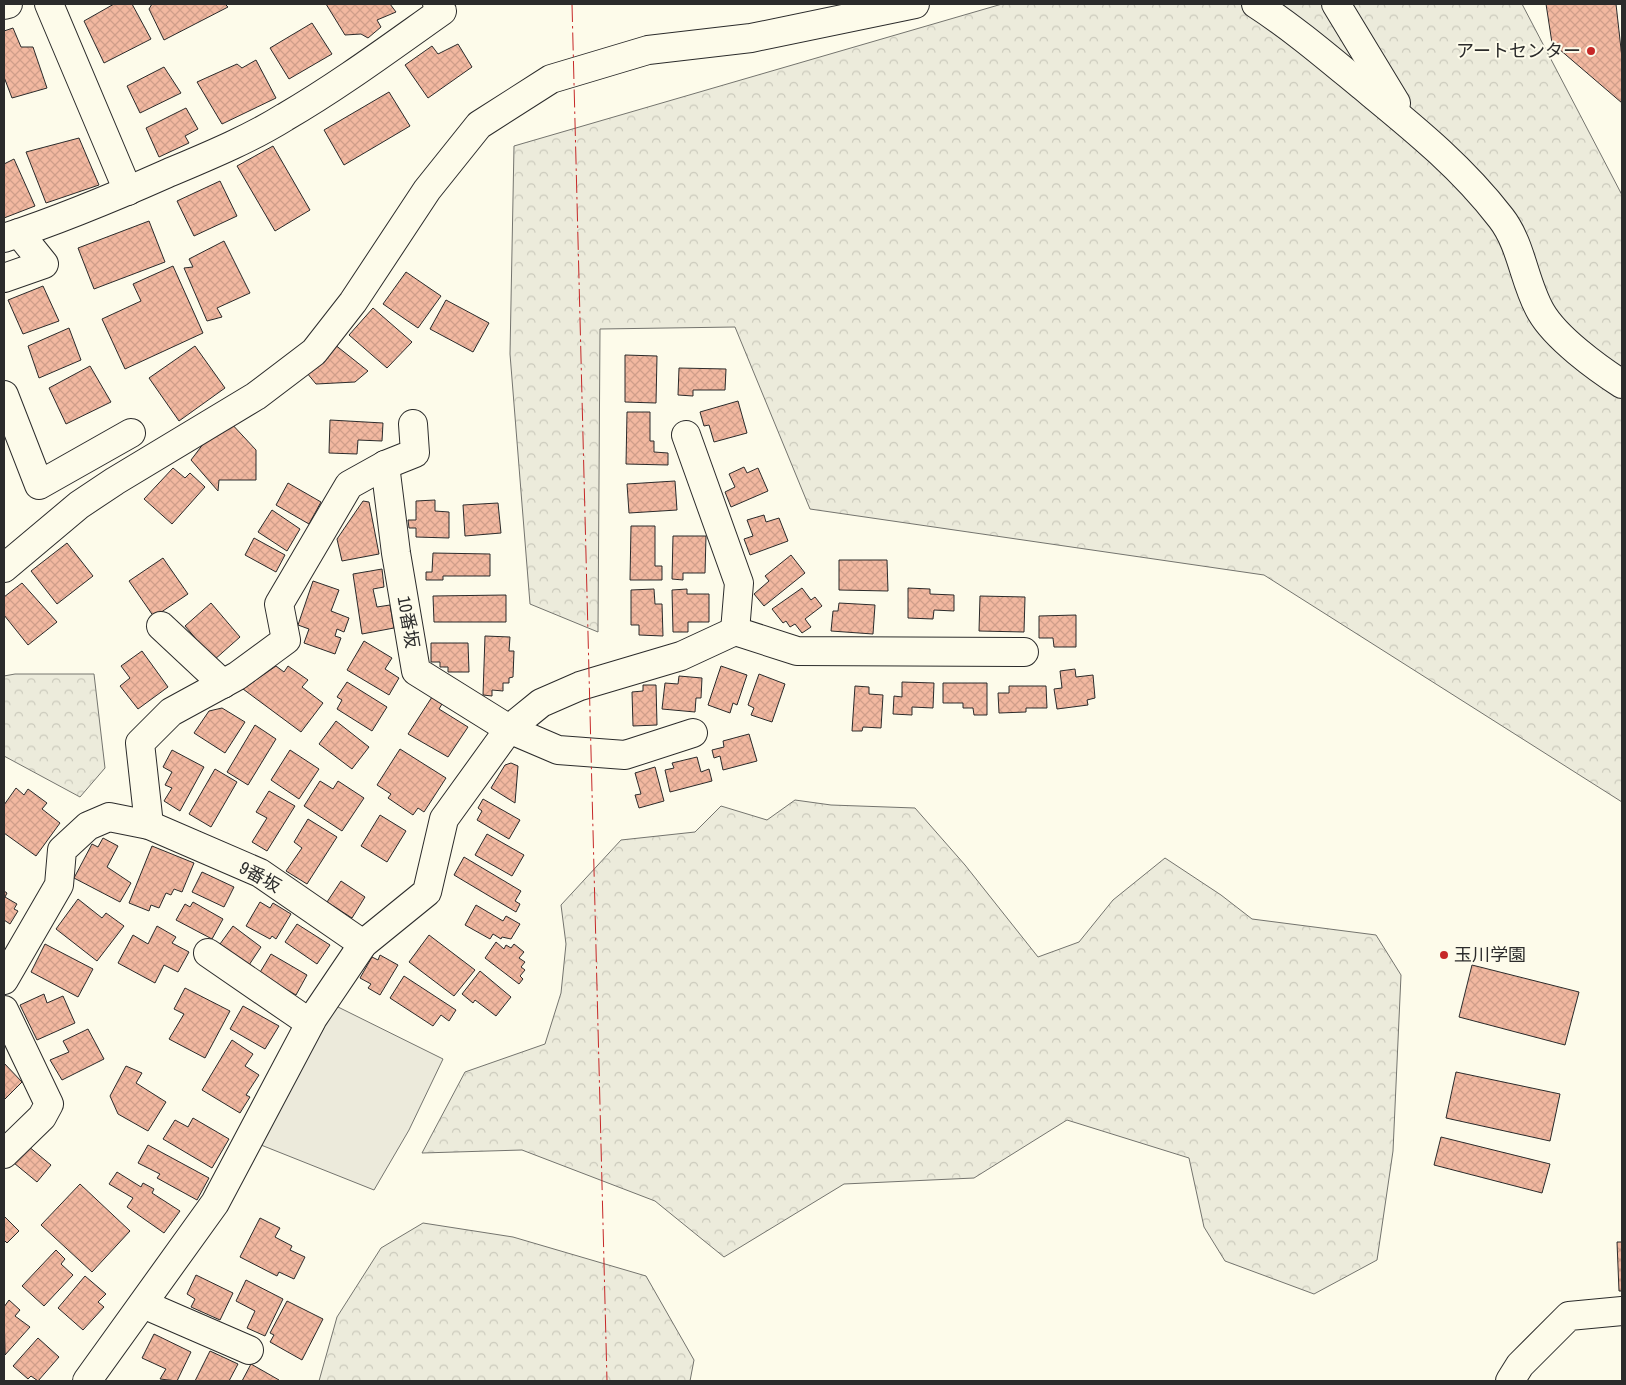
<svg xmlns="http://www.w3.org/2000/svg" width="1626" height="1385" font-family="'Archivo Narrow','Noto Sans JP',sans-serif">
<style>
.forest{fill:url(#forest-crowns);stroke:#74746e}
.parking{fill:#eceadb;stroke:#74746e}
.building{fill:url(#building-cross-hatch);stroke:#2b2b2b}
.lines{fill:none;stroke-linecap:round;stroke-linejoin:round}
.minor-casing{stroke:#2b2b2b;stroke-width:30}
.minor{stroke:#fdfbea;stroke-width:28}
.power{stroke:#c62828;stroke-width:1;stroke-dasharray:18 4 2.5 4;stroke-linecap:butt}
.poi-dot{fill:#c62828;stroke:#fdfbea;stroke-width:2}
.labels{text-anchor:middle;stroke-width:4;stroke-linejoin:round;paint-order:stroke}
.poi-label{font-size:18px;fill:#2b2b2b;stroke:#fdfbea;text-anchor:end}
.street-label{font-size:18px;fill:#2b2b2b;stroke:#fdfbea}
</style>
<defs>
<pattern id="forest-crowns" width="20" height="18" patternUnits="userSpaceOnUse" patternTransform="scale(1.25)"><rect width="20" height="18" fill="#ecebdb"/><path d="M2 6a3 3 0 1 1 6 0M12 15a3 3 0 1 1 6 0" fill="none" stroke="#cbcabc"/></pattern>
<pattern id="building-cross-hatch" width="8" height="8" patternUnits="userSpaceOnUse" patternTransform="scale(1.25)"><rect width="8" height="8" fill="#f2b8a0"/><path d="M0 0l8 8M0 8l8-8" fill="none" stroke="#d09e8a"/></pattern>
</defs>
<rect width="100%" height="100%" fill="#fdfbea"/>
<g class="forest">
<polygon points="1002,4 1522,4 1622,195 1622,802 1264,575 810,509 735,327 600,329 598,632 530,604 510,354 514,146"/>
<polygon points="15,674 94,674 105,768 80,797 4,756 4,676"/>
<polygon points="795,800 831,805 915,808 965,865 1038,957 1079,942 1113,900 1165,858 1221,895 1252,919 1376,935 1401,975 1393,1151 1377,1260 1314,1294 1225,1261 1204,1227 1189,1158 1067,1120 974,1178 844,1184 724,1257 655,1201 522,1150 422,1153 465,1072 545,1044 561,993 566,944 561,905 621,840 695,832 721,806 767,820"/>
<polygon points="423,1223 513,1237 646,1276 694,1360 690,1381 319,1381 337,1317 381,1248"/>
</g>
<polygon class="parking" points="334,1005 443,1059 409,1130 374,1190 261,1145"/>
<g class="building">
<polygon points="114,4 132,4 151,39 104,63 84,21"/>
<polygon points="152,4 225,4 228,7 164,40 149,9"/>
<polygon points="326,4 390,4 396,12 377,20 381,27 368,38 361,34 345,35"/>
<polygon points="1546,4 1616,4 1622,58 1622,103 1552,43"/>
<polygon points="312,23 332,54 289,79 270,48"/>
<polygon points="13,28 21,47 33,47 47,88 12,98 4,77 4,31"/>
<polygon points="458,44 472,67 428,98 405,65 432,46 438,54"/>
<polygon points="256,60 276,98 222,124 197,82 237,64 242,68"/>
<polygon points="164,67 181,93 140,113 127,86"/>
<polygon points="389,92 410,126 344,165 324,130"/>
<polygon points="186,108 198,129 185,136 189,143 159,157 146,128"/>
<polygon points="79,138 99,185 46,203 26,152"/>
<polygon points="273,146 310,210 275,231 237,166"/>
<polygon points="14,159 35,206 4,218 4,164"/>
<polygon points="220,181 237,216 194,236 177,201"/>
<polygon points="149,221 165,262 94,289 78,248"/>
<polygon points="224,241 250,293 217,308 222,317 207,321 184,268 193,267 189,259"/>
<polygon points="173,266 203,333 125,369 102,319 141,301 133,284"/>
<polygon points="406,272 441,296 418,328 383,304"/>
<polygon points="43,286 59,321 23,334 8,300"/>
<polygon points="446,300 489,323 473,352 430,329"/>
<polygon points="373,308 412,342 387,368 349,335"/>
<polygon points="69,328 81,360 39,378 28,346"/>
<polygon points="334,344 368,371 355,382 316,384 307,373"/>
<polygon points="195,346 225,388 179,421 149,378"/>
<polygon points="625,355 657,356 656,403 625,402"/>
<polygon points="90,366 111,402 66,424 49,388"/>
<polygon points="679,368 726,369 725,390 693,390 693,396 678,395"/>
<polygon points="738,401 747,433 714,442 709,425 704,426 700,412"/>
<polygon points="627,412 650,412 650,441 654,441 654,452 668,453 668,465 626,464"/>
<polygon points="330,420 383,423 382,441 358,440 357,454 329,453"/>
<polygon points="229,421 256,450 256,480 219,480 218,491 191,460 210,435 216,436"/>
<polygon points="744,467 747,473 758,468 768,491 731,507 725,492 735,487 729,474"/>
<polygon points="173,468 185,478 190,473 205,487 172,524 144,499"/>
<polygon points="675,481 677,510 629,513 627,484"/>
<polygon points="288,483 321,502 309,524 276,505"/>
<polygon points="435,500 435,511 449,512 449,538 416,537 416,528 409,528 408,520 416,520 416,501"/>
<polygon points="363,501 369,502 379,554 342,561 337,539"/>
<polygon points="498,503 501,533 465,536 463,505"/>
<polygon points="272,510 300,529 287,551 258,532"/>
<polygon points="764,515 766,522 779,518 788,541 750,555 744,539 753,536 747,520"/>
<polygon points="631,526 655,526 655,566 662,566 662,580 630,580"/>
<polygon points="673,536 706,536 705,573 683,573 683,580 672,579"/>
<polygon points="254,538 285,555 276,572 245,555"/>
<polygon points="67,543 93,576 57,604 31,571"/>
<polygon points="433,553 490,554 490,576 443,576 443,580 426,580 426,572 432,572"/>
<polygon points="791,555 805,573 764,606 754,594 769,581 765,576"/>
<polygon points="163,558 188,594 154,617 129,581"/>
<polygon points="839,560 887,560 888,591 839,590"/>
<polygon points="382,569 384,587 373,589 377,607 390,605 394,628 362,634 353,574"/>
<polygon points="313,581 339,590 331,611 349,618 344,632 337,629 335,636 341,638 335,654 304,643 309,629 298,625"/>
<polygon points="22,583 57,622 28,645 4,615 4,597"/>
<polygon points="802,588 811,600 815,597 822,606 805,619 811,627 802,633 795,624 790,627 786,621 783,623 772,609"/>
<polygon points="908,588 930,589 930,594 954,595 954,611 934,610 933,619 908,618"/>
<polygon points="654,589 655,604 662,604 663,636 639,635 639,625 631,625 631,590"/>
<polygon points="687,589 687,594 709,594 709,622 688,622 688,632 673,632 672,590"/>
<polygon points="506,595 506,622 434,622 433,596"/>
<polygon points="980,596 1025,597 1024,632 979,631"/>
<polygon points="211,603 240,637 214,660 185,626"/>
<polygon points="839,603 875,605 873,634 831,631 833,611 838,611"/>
<polygon points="1076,615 1076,647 1054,647 1053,638 1039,638 1039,616"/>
<polygon points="485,636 510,637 509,651 514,651 513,677 509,678 509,683 503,683 503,691 492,690 492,696 483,695"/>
<polygon points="364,641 392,658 385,669 399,678 389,695 347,670"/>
<polygon points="431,643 468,643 469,672 448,672 448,667 440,667 440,662 431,662"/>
<polygon points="142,651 168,687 138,709 120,686 130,678 121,666"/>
<polygon points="276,666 284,672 288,666 308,680 302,687 323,703 301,732 243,689"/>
<polygon points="721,666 747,675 737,705 733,703 730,713 708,705"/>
<polygon points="1075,669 1076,677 1093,675 1095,698 1087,700 1088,705 1057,709 1054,689 1062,688 1060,671"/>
<polygon points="759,674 785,684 772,722 751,715 754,708 748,705"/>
<polygon points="679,676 702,678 701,698 696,698 695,712 662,709 665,683 678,684"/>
<polygon points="347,682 387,707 372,731 337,709 342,700 337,697"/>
<polygon points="902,682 934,683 933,708 912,707 912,715 893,714 894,696 902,697"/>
<polygon points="943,683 987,683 987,715 974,715 973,708 963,708 963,703 943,703"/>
<polygon points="643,685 656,685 657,725 633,726 632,692 643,691"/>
<polygon points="855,686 869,687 869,694 883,695 881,728 863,727 862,731 852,731"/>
<polygon points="1009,686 1046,686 1047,708 1026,708 1026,712 999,713 998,693 1009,693"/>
<polygon points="432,697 442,704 439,709 468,727 448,757 408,734"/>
<polygon points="222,708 245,722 225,753 194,733 209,711"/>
<polygon points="336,721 369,747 352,769 319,744"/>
<polygon points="255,725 276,739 248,785 227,772"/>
<polygon points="749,734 757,761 723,770 720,756 714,758 712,750 724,747 723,741"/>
<polygon points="400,749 446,778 424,812 418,808 413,815 388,798 391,794 377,785"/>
<polygon points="172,750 204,767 180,811 164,801 172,788 165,785 172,772 163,767"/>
<polygon points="290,750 319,769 299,799 271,780"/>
<polygon points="697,757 701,772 709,769 712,781 670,792 665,770 674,768 672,763"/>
<polygon points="511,763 518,766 515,803 491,788 505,765"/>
<polygon points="655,767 664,801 639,808 635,795 641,794 635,773"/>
<polygon points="215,769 237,782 211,827 189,814"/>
<polygon points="320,781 333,789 338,781 364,798 342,831 304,806"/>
<polygon points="16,788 24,795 28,789 47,803 42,809 60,823 36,856 4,833 4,805"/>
<polygon points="269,791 295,806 267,851 252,842 267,818 256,812"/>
<polygon points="483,799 520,820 509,839 477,820 482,811 478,808"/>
<polygon points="380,815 406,831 387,862 361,846"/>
<polygon points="308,819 337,837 307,884 286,871 302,848 294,842"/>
<polygon points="487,834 524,855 512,876 475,855"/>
<polygon points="103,838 118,846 107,867 131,883 120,902 74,878 92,844 98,847"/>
<polygon points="152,846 194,863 182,892 174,889 171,895 166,893 159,908 151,905 149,911 129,903"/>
<polygon points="464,857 521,891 515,901 520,904 516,912 454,875"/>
<polygon points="202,872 234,887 224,907 192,892"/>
<polygon points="341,881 365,897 352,918 327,902"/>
<polygon points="4,891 7,893 5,897 17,904 14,909 18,911 10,924 4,920"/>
<polygon points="78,899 102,918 106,913 124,926 97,961 56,929"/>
<polygon points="193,902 223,919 212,939 176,920 185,904 190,907"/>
<polygon points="260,902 270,908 273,903 291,914 276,939 272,936 270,939 246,926"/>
<polygon points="476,905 503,921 506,916 520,924 511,939 502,937 501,939 493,934 490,939 465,925"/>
<polygon points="297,924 330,945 317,964 285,942"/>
<polygon points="157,926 176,937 172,943 189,952 178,972 164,965 155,983 118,963 133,935 148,944"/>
<polygon points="233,926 261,947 249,965 220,944"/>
<polygon points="429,935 475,970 454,996 409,962"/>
<polygon points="496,942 504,949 506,945 511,948 514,944 524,952 519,958 525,962 521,967 525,970 520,976 523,979 519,984 485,958"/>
<polygon points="45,944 93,969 78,997 31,972"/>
<polygon points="271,954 307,975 296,995 259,974"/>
<polygon points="380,955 398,965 380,995 368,988 371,984 360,978 372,957 378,960"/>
<polygon points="1472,965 1579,992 1565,1045 1459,1017"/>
<polygon points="480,971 511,997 496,1016 475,1000 473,1003 462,994"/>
<polygon points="404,976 456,1010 449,1021 441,1015 433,1026 390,998"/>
<polygon points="185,988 230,1011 205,1058 169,1039 184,1014 174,1009"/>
<polygon points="44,994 47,1003 63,996 75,1023 37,1040 20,1005"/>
<polygon points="243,1006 279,1026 265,1049 230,1029"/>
<polygon points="88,1029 104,1059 62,1080 50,1060 69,1052 63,1041"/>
<polygon points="232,1040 253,1054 245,1066 259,1075 246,1095 250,1097 240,1113 202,1090"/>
<polygon points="4,1063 22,1082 4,1100"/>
<polygon points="126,1066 142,1073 136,1083 166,1102 148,1131 118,1114 110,1096"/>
<polygon points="1456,1072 1560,1094 1550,1141 1446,1118"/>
<polygon points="193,1118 229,1139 212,1168 163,1139 175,1120 188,1127"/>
<polygon points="1441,1137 1550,1164 1542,1193 1434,1165"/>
<polygon points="148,1145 209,1178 197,1200 157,1178 160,1174 138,1163"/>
<polygon points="28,1146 51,1165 37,1182 14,1163"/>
<polygon points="117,1172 141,1187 143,1183 154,1189 152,1193 180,1211 164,1233 127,1207 133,1198 109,1184"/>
<polygon points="80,1184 130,1231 92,1272 41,1225"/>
<polygon points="4,1216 19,1231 7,1243 4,1240"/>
<polygon points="260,1218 280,1228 275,1237 292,1246 290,1250 305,1257 294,1279 279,1272 277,1276 240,1257"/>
<polygon points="1617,1242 1622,1242 1622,1291 1619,1291"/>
<polygon points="56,1250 65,1259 61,1264 73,1275 44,1306 22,1286"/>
<polygon points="196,1275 233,1293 220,1320 191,1307 195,1299 187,1294"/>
<polygon points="85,1276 106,1294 98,1302 104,1307 83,1330 58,1308"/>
<polygon points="246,1280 283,1299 265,1336 247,1328 255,1311 236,1301"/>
<polygon points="9,1300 20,1310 15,1316 30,1327 5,1355 4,1307"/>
<polygon points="287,1301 323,1319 302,1360 270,1342 274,1335 270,1333"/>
<polygon points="154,1334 191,1352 177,1381 160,1379 166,1369 142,1358"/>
<polygon points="38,1338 59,1357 38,1381 31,1376 28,1379 13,1366"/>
<polygon points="210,1351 238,1364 229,1381 195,1381"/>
<polygon points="251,1364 279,1380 278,1381 242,1381"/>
</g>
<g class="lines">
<g class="minor-casing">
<g id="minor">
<polyline points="49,4 128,191"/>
<path d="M1256,4C1293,28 1327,57 1361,85C1412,127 1460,165 1501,218C1522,245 1524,283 1541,312C1556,338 1597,368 1622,384"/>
<polyline points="1336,4 1396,103"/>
<polyline points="4,5 8,4"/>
<path d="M4,238C59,220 112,198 166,174C206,157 248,140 285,117C340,85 391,47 442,11L437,4"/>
<polyline points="4,278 44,264 19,233"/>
<polyline points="4,395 39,485 131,433"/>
<polyline points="686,435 739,583 735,631"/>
<polyline points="385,465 396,553 416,671 509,729 558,750 625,755 693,733"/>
<polyline points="4,568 79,505 115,481 256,396 314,352 353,302 427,190 479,125 551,79 648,50 751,38 915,4"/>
<polyline points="161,626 223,684"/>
<polyline points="149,825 140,743 171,712 237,676 286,640 279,604 349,485 385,465 415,453 413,424"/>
<polyline points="208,953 310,1023"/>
<polyline points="4,980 59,885 62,850 88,826 109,817 149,825 260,873 363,944"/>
<polyline points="4,1010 49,1104 42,1117 4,1154"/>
<polyline points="143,1304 249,1350"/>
<polyline points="87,1381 215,1203 313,1018 363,944 427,892 444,819 509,729 541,703 580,686 681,656 735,631 797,651 1024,652"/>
<polyline points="1510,1381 1520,1365 1569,1316 1622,1311"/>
</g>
</g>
<use href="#minor" class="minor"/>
<polyline class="power" points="572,4 607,1381"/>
</g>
<g class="poi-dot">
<circle cx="1591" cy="51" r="5"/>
<circle cx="1444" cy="955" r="5"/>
</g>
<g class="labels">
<g class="poi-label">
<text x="1581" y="57">アートセンター</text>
<text x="1454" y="961" text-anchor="start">玉川学園</text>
</g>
<g class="street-label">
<text transform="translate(408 622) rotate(80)" y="6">10番坂</text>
<text transform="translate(260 877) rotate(29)" y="6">9番坂</text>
</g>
</g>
<rect width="1626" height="1385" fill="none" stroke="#2b2b2b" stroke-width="10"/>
</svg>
